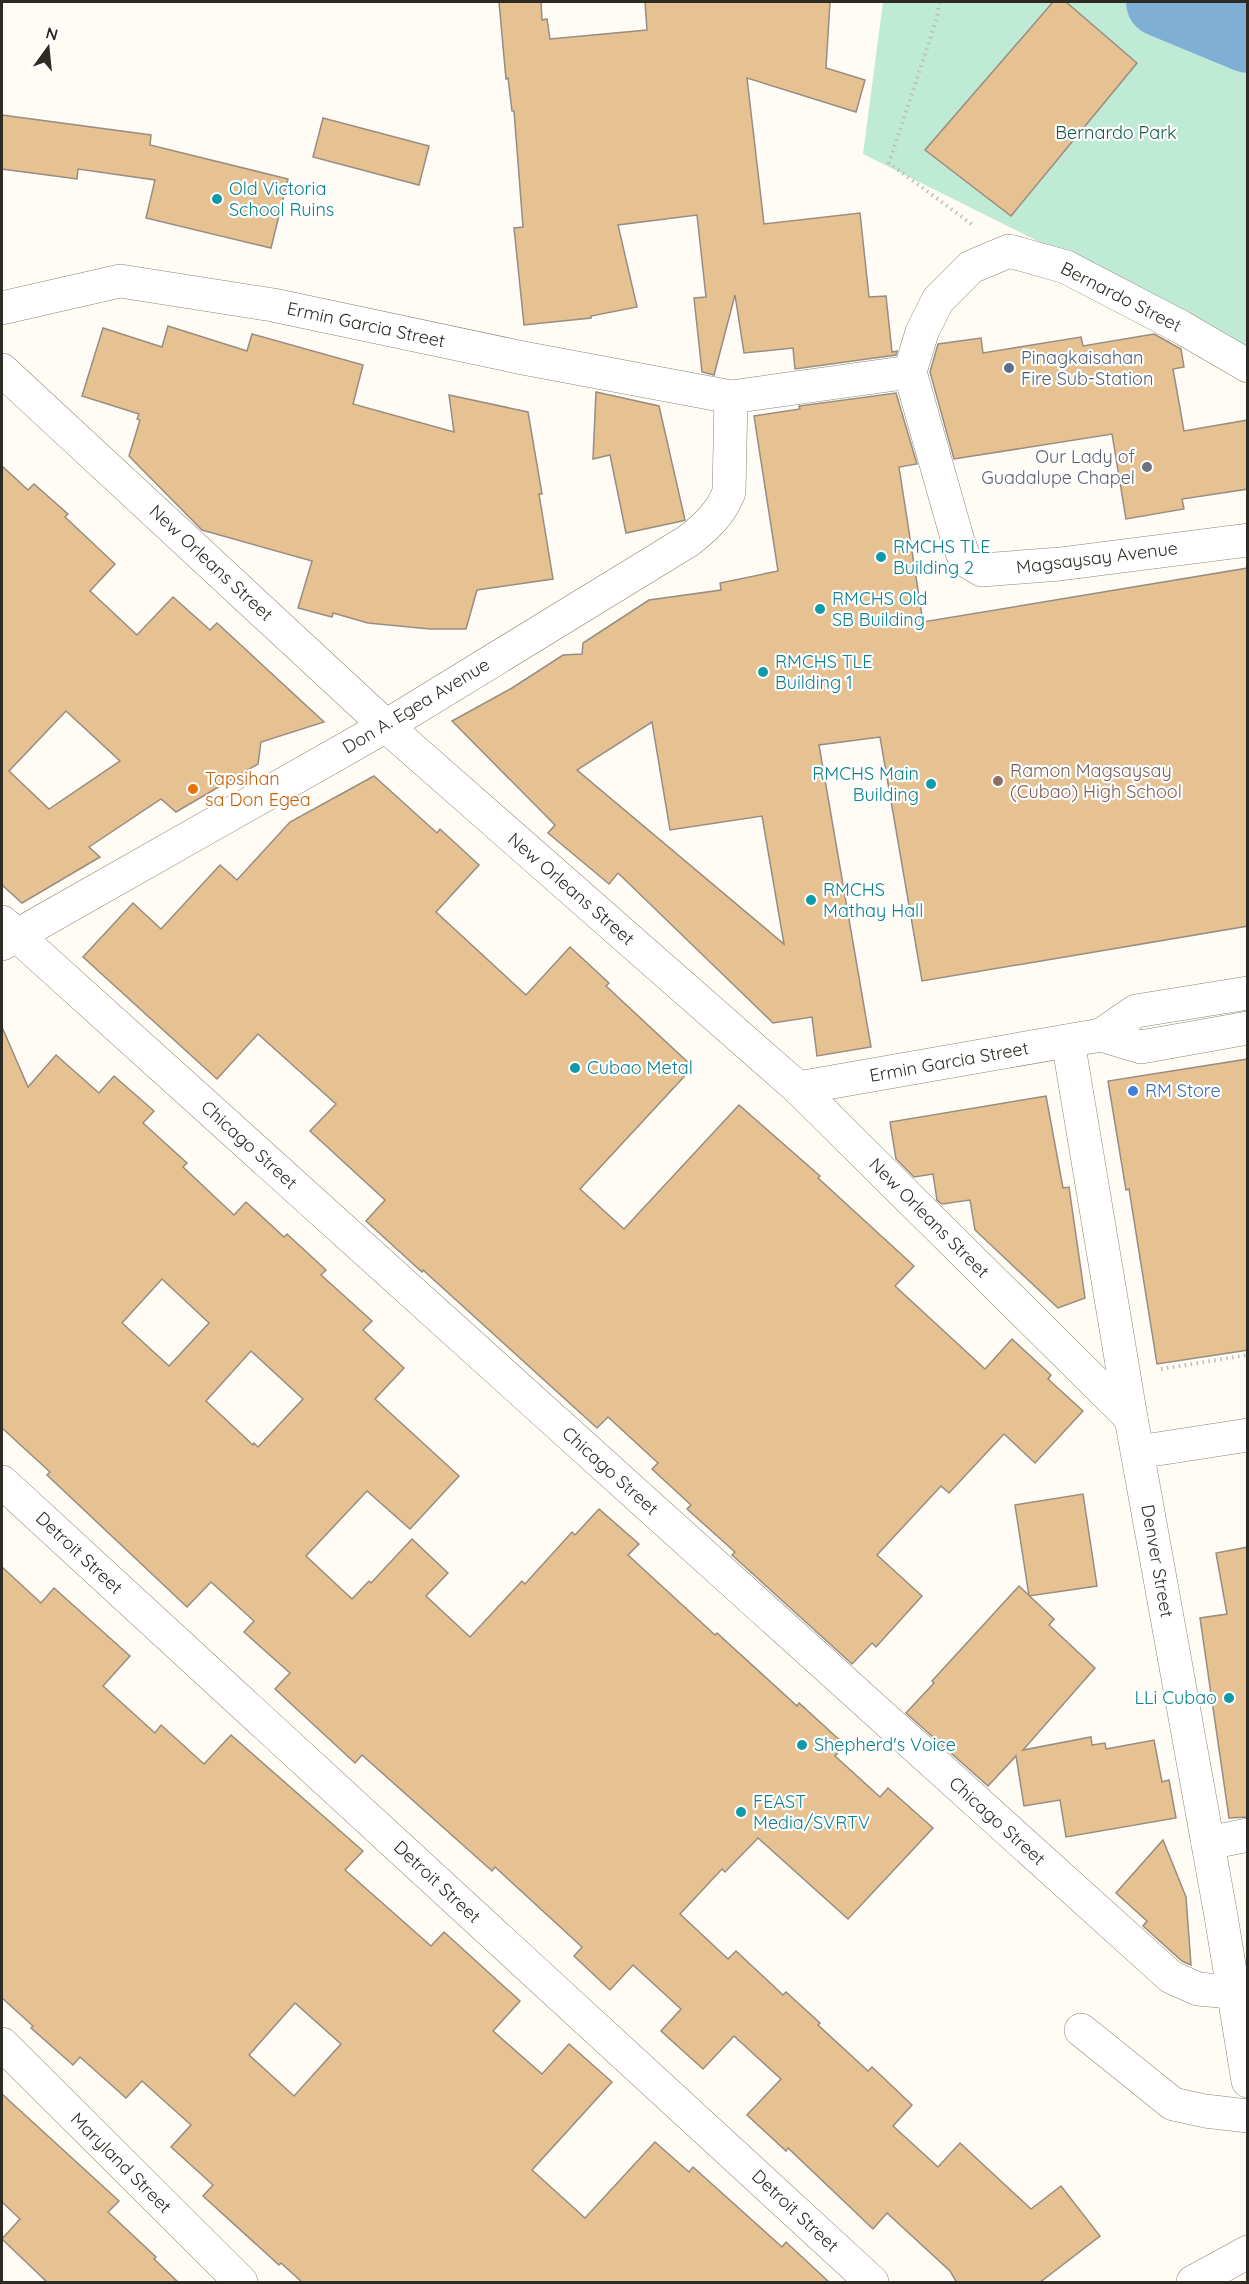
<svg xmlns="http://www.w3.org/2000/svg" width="1249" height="2284" font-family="Quicksand,sans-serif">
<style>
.green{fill:#bfead5}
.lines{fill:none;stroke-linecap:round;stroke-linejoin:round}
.river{stroke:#80afd5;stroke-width:70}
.building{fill:#e6c192;stroke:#988d80;stroke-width:1.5;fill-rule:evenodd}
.minor-casing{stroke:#8b8576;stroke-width:34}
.path{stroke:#bfbdb6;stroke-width:4;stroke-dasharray:1.5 4.5;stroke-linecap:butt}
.minor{stroke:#fff;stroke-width:33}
.culture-dot{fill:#0f9aa8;stroke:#fff;stroke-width:2}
.service-dot{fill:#5c6f8a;stroke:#fff;stroke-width:2}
.worship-dot{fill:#6b7280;stroke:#fff;stroke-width:2}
.education-dot{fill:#8d6e63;stroke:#fff;stroke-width:2}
.food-dot{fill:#e8710a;stroke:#fff;stroke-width:2}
.shop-dot{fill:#3f7fe0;stroke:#fff;stroke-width:2}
.labels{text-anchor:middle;stroke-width:4.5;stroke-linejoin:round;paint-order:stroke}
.park-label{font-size:18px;fill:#125d42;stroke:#fff}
.culture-label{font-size:18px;fill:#0d838f;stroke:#fff;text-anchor:start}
.street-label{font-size:18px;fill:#2e2b25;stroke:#fff}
.service-label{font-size:18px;fill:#4e5e75;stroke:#fff;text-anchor:start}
.worship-label{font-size:18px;fill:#5b616d;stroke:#fff;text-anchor:end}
.education-label{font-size:18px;fill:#785e54;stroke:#fff;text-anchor:start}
.food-label{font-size:18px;fill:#c56008;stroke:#fff;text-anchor:start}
.shop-label{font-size:18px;fill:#366cbe;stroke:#fff;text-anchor:start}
</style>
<rect width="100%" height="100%" fill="#fefcf5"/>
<polygon class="green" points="883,2 1247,2 1247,357 1208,326 863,154"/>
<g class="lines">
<polyline class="river" points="1161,2 1248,38"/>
</g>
<g class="building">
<polygon points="499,2 541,2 542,20 547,19 550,39 647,30 645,2 830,2 826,68 865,80 856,112 747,78 764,224 860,213 869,297 886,296 892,352 897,351 896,355 795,369 793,348 744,353 735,295 714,375 702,372 694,298 706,297 697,215 618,225 637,307 591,316 591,318 524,325 514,228 523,227 514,111 512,111 508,78 506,79"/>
<polygon points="1053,2 1066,2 1137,63 1011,216 925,150"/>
<polygon points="2,115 151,135 150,145 288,179 271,248 146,218 155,180 78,169 77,179 2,169"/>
<polygon points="323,118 429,146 419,185 313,157"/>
<polygon points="168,326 247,351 252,334 363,365 353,404 454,432 449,395 528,412 542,494 539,494 553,579 477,590 466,629 430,629 368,623 333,613 332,617 298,608 312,561 202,530 129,456 140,420 137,419 139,414 82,396 103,328 162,347"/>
<polygon points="1154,334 1181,349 1184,367 1173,369 1184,431 1248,420 1248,489 1182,499 1184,509 1126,519 1112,434 954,459 930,372 938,344 981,338 983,353 1081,337 1083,346"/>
<polygon points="596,392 659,406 685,520 682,521 626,533 610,455 593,459"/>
<path d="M896,393L917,464L899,467L923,622L1248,568V926L922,981L880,737L819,745L871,1047L817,1056L812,1017L773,1023L618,873L609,884L548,833L555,825L452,721L512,688L563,655L582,654L583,643L649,600L721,590L720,583L778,571L754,416L800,409L799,406ZM652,722L670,830L762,816L784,944L577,770Z"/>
<path d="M2,466L28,490L34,484L68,514L65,517L115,564L90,591L137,635L173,597L210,630L217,623L324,722L261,742L258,764L176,812L161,799L89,847L100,857L22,903L2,885ZM66,711L120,761L49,809L9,771Z"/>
<polygon points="374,776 437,833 440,829 479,865 436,912 526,995 570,947 609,983 606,986 693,1067 580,1189 624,1229 739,1105 820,1176 818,1178 914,1266 895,1286 985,1369 1012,1339 1051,1375 1048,1379 1083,1411 1035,1463 1004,1434 949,1493 941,1486 877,1555 922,1596 876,1647 872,1643 852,1664 732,1555 735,1552 687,1509 691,1505 652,1469 658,1463 608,1417 597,1428 423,1270 422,1272 366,1221 385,1200 310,1131 336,1104 258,1034 217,1079 83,957 133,903 161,929 220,865 237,880 290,822"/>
<path d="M2,1027L28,1087L56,1055L99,1093L114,1076L154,1111L143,1123L187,1163L183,1167L234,1215L246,1202L284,1237L287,1234L326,1270L321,1275L372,1321L363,1330L404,1368L375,1399L459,1476L410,1529L367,1491L306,1556L352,1599L369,1581L371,1583L412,1539L448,1573L426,1596L470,1637L522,1581L525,1584L572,1532L575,1535L599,1509L639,1544L628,1555L715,1635L717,1633L797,1706L799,1703L845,1745L835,1756L880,1797L888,1788L933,1828L848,1919L758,1838L725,1872L722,1869L680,1914L728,1959L736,1951L783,1995L786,1992L820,2023L818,2025L868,2071L872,2067L912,2105L893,2126L938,2167L960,2143L1031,2209L1061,2186L1100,2236L1039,2283H957L950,2271L887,2213L873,2229L788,2148L786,2151L747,2115L781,2079L734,2036L703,2069L661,2031L681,2009L633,1965L610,1990L574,1956L582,1947L495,1867L492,1871L362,1755L355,1763L275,1689L290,1673L244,1632L254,1621L211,1582L187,1607L47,1475L50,1472L2,1428ZM162,1279L209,1323L169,1366L122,1323ZM251,1351L303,1399L258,1447L254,1443L253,1445L206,1401Z"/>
<polygon points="1248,1059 1248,1350 1157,1364 1129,1189 1126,1190 1108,1081"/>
<polygon points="1046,1096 1063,1188 1069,1187 1085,1298 1058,1308 975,1230 970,1200 942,1204 937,1200 933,1174 914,1177 896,1159 890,1122"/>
<polygon points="1083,1494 1097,1586 1029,1596 1015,1505"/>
<polygon points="1248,1547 1248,1817 1229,1818 1200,1618 1227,1614 1216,1553"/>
<path d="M2,1567L41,1603L54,1588L130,1656L103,1686L155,1733L161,1725L204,1764L231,1735L363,1851L345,1870L431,1946L444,1932L520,2001L493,2031L542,2074L569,2044L612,2082L532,2170L585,2218L655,2142L689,2172L693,2167L782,2247L786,2242L830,2283H303L281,2263L279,2265L203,2196L213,2185L171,2147L191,2125L142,2081L126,2098L80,2057L73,2065L31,2028L33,2026L2,1998ZM295,2003L341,2044L294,2096L249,2055Z"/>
<polygon points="1019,1586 1054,1619 1049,1625 1095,1668 1023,1750 1091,1737 1092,1745 1105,1743 1106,1749 1154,1740 1162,1782 1169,1780 1176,1818 1066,1837 1060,1800 1024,1806 1016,1756 988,1786 906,1713 934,1683 932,1681"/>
<polygon points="1163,1840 1186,1897 1191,1965 1182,1961 1143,1926 1147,1921 1116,1893"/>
<polygon points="2,2094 119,2201 108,2212 156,2257 154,2259 179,2283 48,2283 2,2239 20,2219 2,2202"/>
</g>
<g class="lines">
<g class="minor-casing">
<g id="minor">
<polyline points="2,308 120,281 273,305 523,358 731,397 910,372"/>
<polyline points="2,370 386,726 798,1088 1131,1418"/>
<polyline points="910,372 958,541 965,560 982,570 1060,564 1248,540"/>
<polyline points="910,372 922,332 938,300 971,267 1009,251 1066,267 1181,327 1248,366"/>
<polyline points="2,922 1171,1977 1198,1989 1232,1992"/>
<path d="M2,944L386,726L688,541C706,527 721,513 729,492L731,397"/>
<polyline points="1101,1035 1141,1047 1248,1028"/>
<polyline points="1068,1041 1131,1418 1221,1916 1248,2081"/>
<polyline points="798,1088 1101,1035 1136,1011 1248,993"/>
<polyline points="1138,1452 1248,1435"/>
<polyline points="2,1482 872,2282"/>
<polyline points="1208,1843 1248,1835"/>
<polyline points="1081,2030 1173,2104 1205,2111 1248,2116"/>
<polyline points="2,2044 241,2282"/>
<polyline points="1193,2282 1248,2252"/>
</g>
</g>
<g class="path">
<polyline points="939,2 937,18 889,163 974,226"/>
<polyline points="1161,1369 1248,1355"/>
</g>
<use href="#minor" class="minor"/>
</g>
<g class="culture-dot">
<circle cx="217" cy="199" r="6"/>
<circle cx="881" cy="557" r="6"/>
<circle cx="820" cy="609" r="6"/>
<circle cx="763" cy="672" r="6"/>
<circle cx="931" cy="784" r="6"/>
<circle cx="811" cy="900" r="6"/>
<circle cx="575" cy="1068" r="6"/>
<circle cx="1229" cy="1698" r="6"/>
<circle cx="802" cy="1745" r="6"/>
<circle cx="741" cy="1812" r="6"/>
</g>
<circle class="service-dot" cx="1009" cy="368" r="6"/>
<circle class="worship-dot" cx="1147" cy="467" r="6"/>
<circle class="education-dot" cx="998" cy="781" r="6"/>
<circle class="food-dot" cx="193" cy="789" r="6"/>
<circle class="shop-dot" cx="1133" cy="1091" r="6"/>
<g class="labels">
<g class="park-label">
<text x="1116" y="139">Bernardo Park</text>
</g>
<g class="culture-label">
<text x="229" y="195">Old Victoria<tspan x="229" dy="21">School Ruins</tspan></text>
<text x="893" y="553">RMCHS TLE<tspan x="893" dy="21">Building 2</tspan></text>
<text x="832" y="605">RMCHS Old<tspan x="832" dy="21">SB Building</tspan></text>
<text x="775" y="668">RMCHS TLE<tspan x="775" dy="21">Building 1</tspan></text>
<text x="919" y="780" text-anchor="end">RMCHS Main<tspan x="919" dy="21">Building</tspan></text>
<text x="823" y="896">RMCHS<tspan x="823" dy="21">Mathay Hall</tspan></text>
<text x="587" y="1074">Cubao Metal</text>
<text x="1217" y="1704" text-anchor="end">LLi Cubao</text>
<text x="814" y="1751">Shepherd's Voice</text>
<text x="753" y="1808">FEAST<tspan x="753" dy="21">Media/SVRTV</tspan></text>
</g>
<g class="street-label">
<text transform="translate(1121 297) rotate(27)" y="6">Bernardo Street</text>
<text transform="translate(366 325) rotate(12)" y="6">Ermin Garcia Street</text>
<text transform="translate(1097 558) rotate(-7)" y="6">Magsaysay Avenue</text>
<text transform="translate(211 563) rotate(43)" y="6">New Orleans Street</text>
<text transform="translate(416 706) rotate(-31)" y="6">Don A. Egea Avenue</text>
<text transform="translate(571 889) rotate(41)" y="6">New Orleans Street</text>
<text transform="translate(949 1062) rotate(-10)" y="6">Ermin Garcia Street</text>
<text transform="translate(249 1145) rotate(42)" y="6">Chicago Street</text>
<text transform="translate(929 1218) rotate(45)" y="6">New Orleans Street</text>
<text transform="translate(610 1471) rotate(42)" y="6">Chicago Street</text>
<text transform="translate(79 1553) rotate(43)" y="6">Detroit Street</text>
<text transform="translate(1157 1561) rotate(80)" y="6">Denver Street</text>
<text transform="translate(997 1821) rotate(42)" y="6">Chicago Street</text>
<text transform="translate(437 1882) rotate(43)" y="6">Detroit Street</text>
<text transform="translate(121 2163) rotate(45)" y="6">Maryland Street</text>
<text transform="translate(795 2211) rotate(43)" y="6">Detroit Street</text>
</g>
<g class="service-label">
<text x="1021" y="364">Pinagkaisahan<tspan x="1021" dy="21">Fire Sub-Station</tspan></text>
</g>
<g class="worship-label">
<text x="1135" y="463">Our Lady of<tspan x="1135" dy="21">Guadalupe Chapel</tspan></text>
</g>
<g class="education-label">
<text x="1010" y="777">Ramon Magsaysay<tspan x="1010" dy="21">(Cubao) High School</tspan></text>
</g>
<g class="food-label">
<text x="205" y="785">Tapsihan<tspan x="205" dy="21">sa Don Egea</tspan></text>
</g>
<g class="shop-label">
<text x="1145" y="1097">RM Store</text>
</g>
</g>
<rect width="1249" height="2284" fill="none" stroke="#2e2b25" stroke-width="6"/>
<g transform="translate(48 48) rotate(15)" stroke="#ffffff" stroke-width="4.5" paint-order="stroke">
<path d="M0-4.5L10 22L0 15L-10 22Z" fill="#2e2b25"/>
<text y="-9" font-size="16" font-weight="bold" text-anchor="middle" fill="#2e2b25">N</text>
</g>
</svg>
